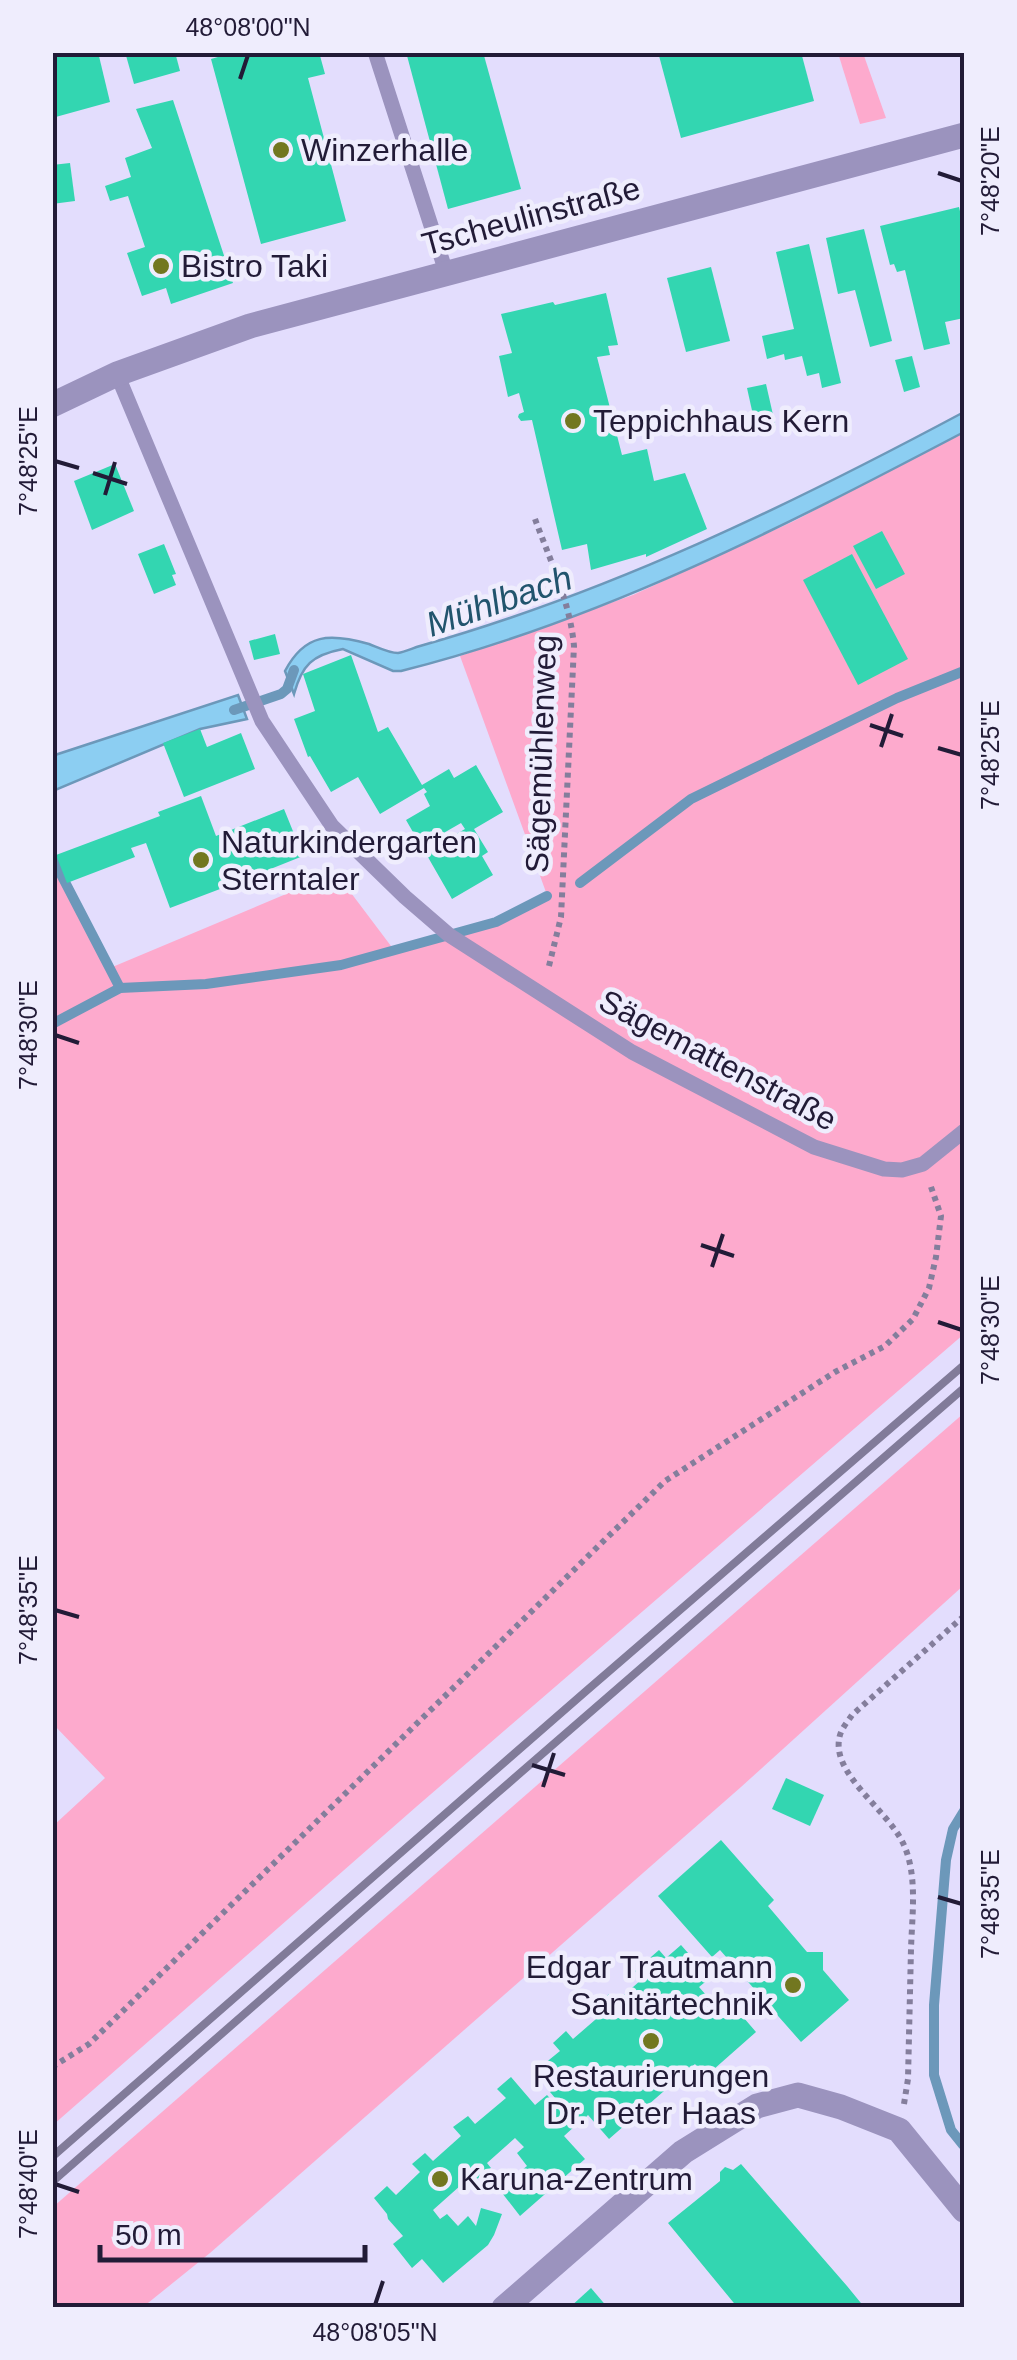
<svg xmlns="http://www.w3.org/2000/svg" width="1017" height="2360" font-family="Helvetica,sans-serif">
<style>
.green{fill:#fdaacd}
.water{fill:#8ccef2;stroke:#6c98ba;stroke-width:2.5}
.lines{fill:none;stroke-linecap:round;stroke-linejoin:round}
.stream{stroke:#6c98ba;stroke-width:10}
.building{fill:#33d6b1}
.path{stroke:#847e9c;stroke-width:6;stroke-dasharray:5 5;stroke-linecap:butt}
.service{stroke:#9b93be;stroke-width:15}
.minor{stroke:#9b93be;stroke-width:25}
.tertiary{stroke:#9b93be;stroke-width:25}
.rail{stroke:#817b99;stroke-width:8}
.ticks{fill:none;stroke:#221b37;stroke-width:4}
.poi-dot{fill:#727720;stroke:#efedfd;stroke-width:4}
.labels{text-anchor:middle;stroke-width:9;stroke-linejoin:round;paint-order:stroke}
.poi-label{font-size:32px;fill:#221b37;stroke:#efedfd;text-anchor:start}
.street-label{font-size:32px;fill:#221b37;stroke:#efedfd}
.water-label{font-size:35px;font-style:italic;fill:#21546d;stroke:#efedfd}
.neatline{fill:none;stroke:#221b37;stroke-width:4}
.ticks-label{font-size:25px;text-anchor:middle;fill:#221b37}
</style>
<rect width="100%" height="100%" fill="#e3ddfd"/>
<g class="green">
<polygon points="838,53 863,53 886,118 860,124"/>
<polygon points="964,432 964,1334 416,1807 53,2125 53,1826 105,1778 53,1724 52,857 110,968 336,873 394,950 496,922 547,895 460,656 633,595 794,521"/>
<polygon points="964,1413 964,1585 741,1787 210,2253 143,2307 53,2307 53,2207"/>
</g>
<g class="water">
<path d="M964,412V432C783,527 601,621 401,671H393L343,649C312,655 302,665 294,694L285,671C305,633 330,633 369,644C377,647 389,653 398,653C405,652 413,648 420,646C611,592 790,505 964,412Z"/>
<polygon points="238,695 247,719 200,729 53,791 52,756"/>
</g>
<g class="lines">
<g class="stream">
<polyline points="234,710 281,694 287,689 294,670"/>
<polyline points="52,857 120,988"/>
<polyline points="580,883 691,799 897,698 964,671"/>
<polyline points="52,1024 120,988 206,984 341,965 496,922 547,896"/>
<polyline points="963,2145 951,2130 934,2075 934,2005 946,1860 953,1829 964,1811"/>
</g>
</g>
<g class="building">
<polygon points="52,52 98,52 110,102 52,118"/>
<polygon points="125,52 175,52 180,71 134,84"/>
<polygon points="235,52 319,52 325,74 308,78 346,221 261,244 211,59"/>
<polygon points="406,52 483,52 521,189 448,209"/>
<polygon points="658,52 801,52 814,101 681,138"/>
<polygon points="173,100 233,283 171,304 166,288 142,296 127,253 145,247 128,196 110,201 105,186 131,177 125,158 152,148 136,109"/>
<polygon points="70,163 75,201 52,204 52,165"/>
<polygon points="959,207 964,228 964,318 945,322 950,344 924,350 905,270 897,272 894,264 890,265 880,226"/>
<polygon points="864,229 892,341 870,347 855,290 838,294 826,238"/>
<polygon points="809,244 841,383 822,388 819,373 807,376 802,356 785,360 784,354 767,359 762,336 794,329 776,252"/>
<polygon points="711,267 730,341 686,352 667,278"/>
<polygon points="606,293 618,345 608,346 610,355 597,357 622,455 647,449 654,481 685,473 707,529 646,557 646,554 591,570 587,544 562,550 532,420 521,421 518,417 519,414 524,412 519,393 508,397 499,356 512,353 501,314 553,302 555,305"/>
<polygon points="912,356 920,387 904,392 895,360"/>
<polygon points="766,384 776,428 757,433 747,388"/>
<polygon points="115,464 134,511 92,530 74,481"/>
<polygon points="882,531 905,574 876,589 853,546"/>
<polygon points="164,544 176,574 172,575 176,585 154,594 138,554"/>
<polygon points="852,554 908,659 858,685 803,580"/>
<polygon points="275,634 280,654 254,660 249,641"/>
<polygon points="351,655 378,732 388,727 422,785 449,769 454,778 476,765 503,812 474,829 488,852 482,856 493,875 452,899 425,852 465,829 461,823 421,846 406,820 430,806 424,794 427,792 424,788 380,814 358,777 331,792 310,756 308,757 294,719 315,711 303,674"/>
<polygon points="200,729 207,747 241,733 255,769 184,797 163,743"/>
<polygon points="201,796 216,836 284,809 303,856 268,870 271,878 252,885 249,878 170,908 146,843 131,848 135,857 67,883 56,855 160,816 158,812"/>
<polygon points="786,1778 824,1795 810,1826 772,1809"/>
<polygon points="721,1840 774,1900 768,1906 807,1952 823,1952 823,1970 849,2000 801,2042 720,1950 712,1957 658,1896"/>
<polygon points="681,1945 710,1978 699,1987 721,2012 731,2003 756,2032 705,2077 695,2064 609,2139 588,2115 578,2125 550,2092 560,2083 544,2064 560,2051 553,2043 566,2031 573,2039 603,2013 596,2005 609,1994 616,2002 641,1980 635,1971 659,1950 666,1958"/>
<polygon points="511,2077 535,2105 547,2095 575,2126 564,2136 585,2159 520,2216 499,2189 527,2166 517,2153 524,2147 515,2138 487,2163 491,2168 473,2182 470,2177 433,2210 440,2219 447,2214 458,2226 468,2216 476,2226 481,2208 502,2214 494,2235 488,2245 443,2283 422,2259 412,2268 393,2244 403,2236 388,2219 387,2214 374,2198 387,2186 396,2195 420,2172 412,2164 425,2153 433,2161 461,2136 453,2127 468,2116 475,2124 506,2098 497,2089"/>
<polygon points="741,2164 847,2286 865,2308 738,2308 668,2223 720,2181 720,2172 725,2167 733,2170"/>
<polygon points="591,2288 608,2308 569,2308"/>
</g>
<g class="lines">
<g class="path">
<path d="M535,519C550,560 570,602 574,646L561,917L548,970"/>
<polyline points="52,2067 89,2044 665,1481 835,1372 885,1346 913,1319 929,1288 936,1257 941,1216 930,1184"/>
<path d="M904,2104L908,2079C909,2036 910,1992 911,1949C912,1915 918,1874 903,1843C887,1809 829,1773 840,1735C842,1728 848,1721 852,1715L964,1616"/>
</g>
<g class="service">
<polyline points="375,52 446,272"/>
<polyline points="117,374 262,721 332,826 405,897 449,935 632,1052 814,1147 884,1169 902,1170 923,1164 964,1131"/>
</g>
<polyline class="minor" points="504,2308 683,2152 757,2106 798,2095 841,2107 899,2130 964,2210"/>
<polyline class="tertiary" points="52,405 117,374 250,326 964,135"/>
<g class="rail">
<polyline points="52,2157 585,1692 964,1365"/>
<polyline points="52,2182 496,1794 964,1388"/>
</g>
</g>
<path class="ticks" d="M240,79L248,55M938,173L962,181M55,461L79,468M93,473L127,484M105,495L115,462M870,725L903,736M881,747L892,714M938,748L962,755M55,1035L79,1043M701,1245L734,1256M712,1267L723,1234M938,1322L962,1330M55,1610L79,1617M532,1765L565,1775M543,1787L554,1753M938,1897L962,1904M55,2184L79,2192M375,2305L383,2281"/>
<g class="poi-dot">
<circle cx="281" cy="150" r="10"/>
<circle cx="161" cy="266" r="10"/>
<circle cx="573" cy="421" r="10"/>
<circle cx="201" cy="860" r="10"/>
<circle cx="793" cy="1985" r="10"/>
<circle cx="651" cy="2041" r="10"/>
<circle cx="440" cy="2179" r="10"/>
</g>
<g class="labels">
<g class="poi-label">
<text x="301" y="161">Winzerhalle</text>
<text x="181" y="277">Bistro Taki</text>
<text x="593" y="432">Teppichhaus Kern</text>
<text x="221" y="853">Naturkindergarten<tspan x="221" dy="37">Sterntaler</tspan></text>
<text x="773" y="1978" text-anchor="end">Edgar Trautmann<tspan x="773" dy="37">Sanitärtechnik</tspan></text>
<text x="651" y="2087" text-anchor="middle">Restaurierungen<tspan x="651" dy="37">Dr. Peter Haas</tspan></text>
<text x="460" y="2190">Karuna-Zentrum</text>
</g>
<g class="street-label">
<text transform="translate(531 216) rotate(-15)" y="11">Tscheulinstraße</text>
<text transform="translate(541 754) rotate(-88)" y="11">Sägemühlenweg</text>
<text transform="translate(718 1060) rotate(28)" y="11">Sägemattenstraße</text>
</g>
<g class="water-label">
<text transform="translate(499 601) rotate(-19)" y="12">Mühlbach</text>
</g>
</g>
<rect width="1017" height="2360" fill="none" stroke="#efedfd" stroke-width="110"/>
<path d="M100 2245v15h265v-15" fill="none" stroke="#221b37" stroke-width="5"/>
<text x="115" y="2245" font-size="30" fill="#221b37" stroke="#efedfd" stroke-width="8" paint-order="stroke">50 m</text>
<rect x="55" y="55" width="907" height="2250" class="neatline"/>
<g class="ticks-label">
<text x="248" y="36">48°08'00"N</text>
<text transform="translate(990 181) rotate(-90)" y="9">7°48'20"E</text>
<text transform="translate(28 461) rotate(-90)" y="9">7°48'25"E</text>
<text transform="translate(990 755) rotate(-90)" y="9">7°48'25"E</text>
<text transform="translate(28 1035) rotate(-90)" y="9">7°48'30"E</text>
<text transform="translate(990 1330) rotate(-90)" y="9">7°48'30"E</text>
<text transform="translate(28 1610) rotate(-90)" y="9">7°48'35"E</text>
<text transform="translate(990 1904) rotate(-90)" y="9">7°48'35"E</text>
<text transform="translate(28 2184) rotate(-90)" y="9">7°48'40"E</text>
<text x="375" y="2341">48°08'05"N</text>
</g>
</svg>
